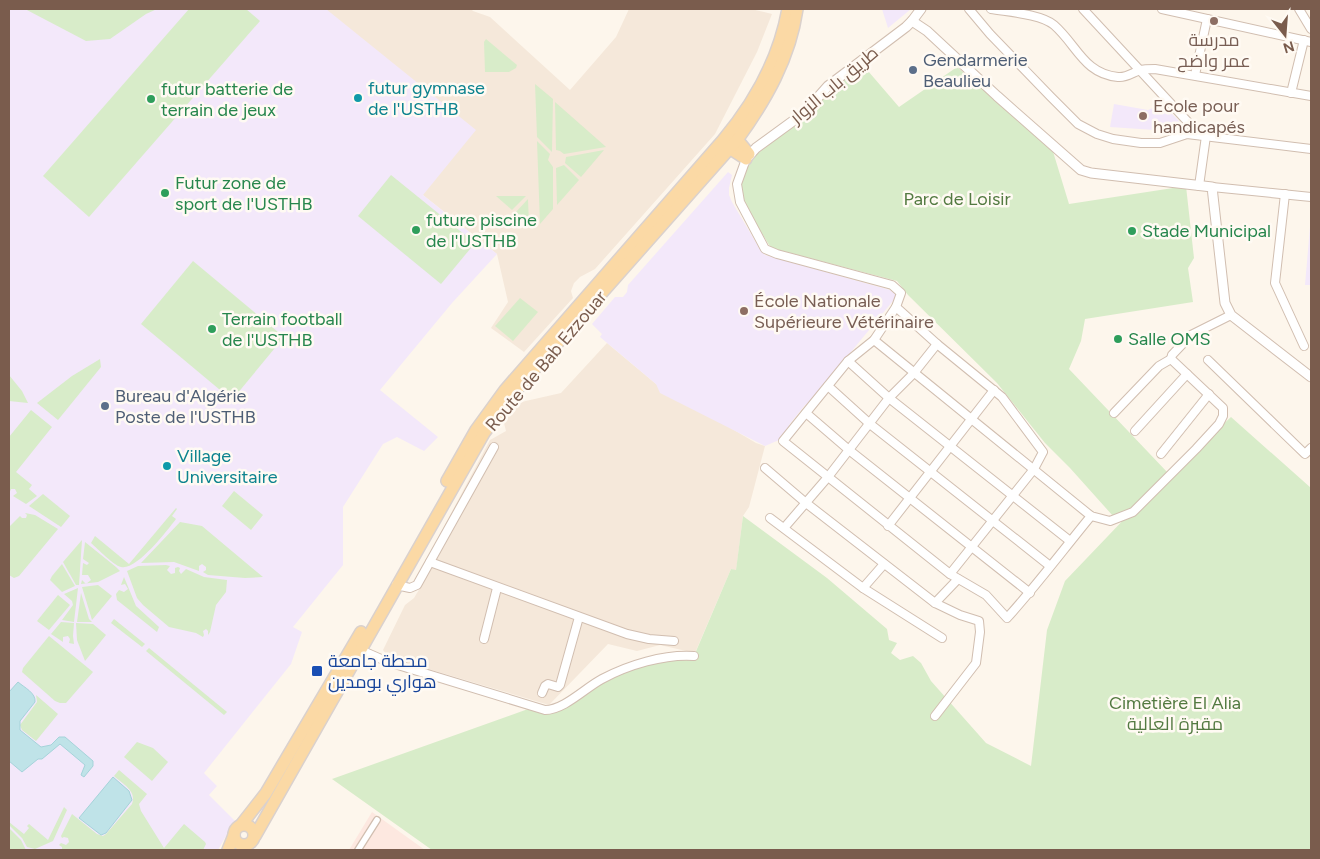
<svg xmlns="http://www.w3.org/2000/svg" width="1320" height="859" font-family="Figtree,Cairo,sans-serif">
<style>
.residential{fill:#f5e8da}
.commercial{fill:#fde8e0}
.education{fill:#f3e8fa}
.green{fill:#d8ecc9}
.water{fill:#bfe3e8;stroke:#a5d3da}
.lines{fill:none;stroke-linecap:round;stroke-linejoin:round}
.pedestrian-casing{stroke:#d1beb0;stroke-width:8}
.minor-casing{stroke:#d1beb0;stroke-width:10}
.tertiary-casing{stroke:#d1beb0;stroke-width:11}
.primary-casing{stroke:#dad1cd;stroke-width:14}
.pedestrian{stroke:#fff;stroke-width:5.5}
.minor{stroke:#fff;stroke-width:8}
.tertiary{stroke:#fff;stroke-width:9}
.primary{stroke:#fbd9a5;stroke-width:11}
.education-dot{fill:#8d6e63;stroke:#fffaf3;stroke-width:2}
.service-dot{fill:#5c6f8a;stroke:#fffaf3;stroke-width:2}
.culture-dot{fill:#0f9aa8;stroke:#fffaf3;stroke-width:2}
.leisure-dot{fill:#2e9e5b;stroke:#fffaf3;stroke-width:2}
.transit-dot{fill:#1a4fb4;stroke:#fffaf3;stroke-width:2}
.labels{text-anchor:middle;stroke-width:5;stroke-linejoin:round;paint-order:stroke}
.education-label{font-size:18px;fill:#785e54;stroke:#fffaf3;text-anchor:start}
.service-label{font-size:18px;fill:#4e5e75;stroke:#fffaf3;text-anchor:start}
.street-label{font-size:18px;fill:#7a5c4d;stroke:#fffaf3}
.culture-label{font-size:18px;fill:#0d838f;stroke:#fffaf3;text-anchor:start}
.leisure-label{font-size:18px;fill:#27864d;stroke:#fffaf3;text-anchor:start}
.park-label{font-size:18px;fill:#537a41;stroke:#fffaf3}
.transit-label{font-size:18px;fill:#164399;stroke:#fffaf3;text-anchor:start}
</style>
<rect width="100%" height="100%" fill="#fdf6ec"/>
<g class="residential">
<polygon points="326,9 471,9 473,11 490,17 570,90 616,37 629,9 751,9 772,14 757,52 715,134 595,269 580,277 574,283 571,291 573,298 524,352 491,328 508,302 497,254 423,195"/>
<polygon points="607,343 656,384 756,443 765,446 749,507 743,516 736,571 731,569 695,653 660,645 637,651 608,644 549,705 388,657 383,650 405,605 414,598 420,588 414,583 490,440 506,431 504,423 517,403 561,393"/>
</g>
<polygon class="commercial" points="372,812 425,850 349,850"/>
<g class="education">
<polygon points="9,9 326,9 476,130 423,195 497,254 452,303 380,390 438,437 424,451 397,437 383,444 343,507 343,565 293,627 302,632 291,664 204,773 217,786 209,795 236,822 231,827 218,850 9,850"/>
<polygon points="882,9 911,9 888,28"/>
<polygon points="1114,104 1148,110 1162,104 1180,122 1178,126 1155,130 1110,127"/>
<polygon points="728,172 732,175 729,188 729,195 732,202 761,251 765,255 890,290 897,296 809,403 805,405 789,425 790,427 781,441 779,440 765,446 660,393 656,384 600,337 602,334 592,324 615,297 623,297 627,292 628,285"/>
<polygon points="1311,215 1311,285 1305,285"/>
</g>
<g class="green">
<polygon points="25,9 157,9 146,14 110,39 86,41"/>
<polygon points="189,9 246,9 260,21 89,217 43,176"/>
<polygon points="486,39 517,65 516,68 509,72 485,72 484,42"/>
<polygon points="862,64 899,107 957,67 1051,145 1069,204 1186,186 1194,258 1188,268 1193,302 1085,319 1081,341 1069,369 1168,473 1128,511 1113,516 1070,468 1045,443 997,383 908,295 897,281 771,248 743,203 738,188 747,162 813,110 813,101"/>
<polygon points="535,84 553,99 552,152 537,137"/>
<polygon points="555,102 605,146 606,147 564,154 560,151 556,150"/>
<polygon points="537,141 550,154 548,160 553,167 553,209 540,224"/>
<polygon points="604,150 581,177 565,163 566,157"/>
<polygon points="564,165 579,180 557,205 556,168"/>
<polygon points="391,175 475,243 441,284 358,216"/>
<polygon points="496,196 526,196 512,210"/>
<polygon points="528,199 529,225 515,213"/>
<polygon points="193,261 284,337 232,400 141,324"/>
<polygon points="520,298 538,312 513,341 495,326"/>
<polygon points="100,359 101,367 58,420 37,403 72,376"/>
<polygon points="9,375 22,391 28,403 9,401"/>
<polygon points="31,410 52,427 16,472 32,485 29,489 37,496 26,504 13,496 17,493 15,489 11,489 9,494 9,437"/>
<polygon points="1231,417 1311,488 1311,850 432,850 332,779 528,709 546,713 607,677 660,661 694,656 731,569 736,570 743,516 827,578 887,629 889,640 897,643 891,653 900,660 913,656 921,663 931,681 986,743 1031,766 1047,630 1065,581 1151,491"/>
<polygon points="234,491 263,515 251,530 222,506"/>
<polygon points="43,494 70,516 61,527 29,506"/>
<path d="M176,508L177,509L172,516L176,519C167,531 136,571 121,567C113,565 98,549 91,543L95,536L129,564Z"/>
<polygon points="25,513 35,515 58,529 19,576 14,578 9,575 9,527 20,516 22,518 26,518 27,515"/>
<polygon points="180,522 202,526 263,577 245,578 208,575 203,572 206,570 206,567 202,564 199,566 199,571 174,562 141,563"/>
<polygon points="82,540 79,585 76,585 63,562"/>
<polygon points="85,542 116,567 120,571 98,582 81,584 82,580 86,584 91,580 88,575 82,575 83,563 87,565 89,563 83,559"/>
<polygon points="62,564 75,586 62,592 50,580 52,576"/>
<polygon points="166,565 170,566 167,570 171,574 175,573 175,568 178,567 180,568 179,571 181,574 186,569 204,577 227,580 226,592 216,605 210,632 208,635 208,631 206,629 203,631 204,635 203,637 196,633 169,627 143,605 137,598 127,571 138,566"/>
<polygon points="124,577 136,606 159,627 157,632 117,600 116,594 119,590 124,592 128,589 125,584 121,585"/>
<polygon points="98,585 112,596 92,620 82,587"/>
<polygon points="78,588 74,622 62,620 73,605 72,601 64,594"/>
<polygon points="81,593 89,619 92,622 77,622"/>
<polygon points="58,595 70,605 49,630 37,621"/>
<polygon points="114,619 145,644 142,647 111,623"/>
<polygon points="61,622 74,623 73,636 74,644 69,643 70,639 68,636 63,637 63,642 51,634"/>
<polygon points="76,623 93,624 106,635 85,661 77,640"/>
<polygon points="49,636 93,672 66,703 60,703 55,701 22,672 23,668"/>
<polygon points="149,648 227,712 224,715 146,651"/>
<polygon points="36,695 58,714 36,741 22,730 20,725 37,702"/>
<polygon points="137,742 153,748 168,762 152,781 124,757"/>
<path d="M119,770L147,794L139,804L141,811L164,848L184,824L205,842L206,844L203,850H62V847L59,845L61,843L66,845L69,842L68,838L64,837L62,838L61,836L72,814L97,834L103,836L106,834L132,804C137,791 123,784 114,776Z"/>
<polygon points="64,807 67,810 53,841 35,849 27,847 22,838 9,825 9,822 24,834 29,828 27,826 29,824 48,840"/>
<polygon points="9,828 21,840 26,850 9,850"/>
</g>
<g class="water">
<path d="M18,682C25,688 36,693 35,702L20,721V730L41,747L51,745L59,737H65L93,761V766L84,777L81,775L85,765L60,744L42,759H38L22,772L9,761V692Z"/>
<polygon points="113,777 129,791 132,800 106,833 101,835 79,818"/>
</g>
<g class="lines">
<g class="pedestrian-casing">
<polyline id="pedestrian" points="358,850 377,820"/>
</g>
<g class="minor-casing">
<g id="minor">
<polyline points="969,9 990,34 1051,97 1078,124 1097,134 1113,139 1141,143 1160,143 1187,134 1311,149"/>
<path d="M991,9C1008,12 1041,14 1054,25C1077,45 1084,74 1118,77C1126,78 1132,73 1140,70C1144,69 1150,69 1155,69L1311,96"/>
<polyline points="1083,9 1200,135"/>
<polyline points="1162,9 1311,42"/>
<polyline points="1299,9 1311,29"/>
<polyline points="1195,75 1207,19"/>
<polyline points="1291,93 1304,40"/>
<path d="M746,159L737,184L740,202L765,249L777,254L892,285L901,293L896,307L874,340L848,361L783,441L950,574L986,595L1007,618C1037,585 1063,550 1091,516"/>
<polyline points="1199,186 1206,136"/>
<polyline points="1212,187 1311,197"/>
<polyline points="1285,194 1275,283 1304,346"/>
<polyline points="896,307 937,344 1002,397 1043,452 1034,469 950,574"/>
<polyline points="874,340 1091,516 1110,521 1133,512 1196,449 1219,424 1223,416 1223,408 1171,359 1172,355 1191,335 1231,315"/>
<polyline points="1208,360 1305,454 1311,448"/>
<polyline points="848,361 889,398 1070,541"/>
<polyline points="828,386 870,424 1050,566"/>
<polyline points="806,413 849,450 1030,593"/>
<polyline points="1114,413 1159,366 1171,359"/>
<polyline points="1135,431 1187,374"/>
<polyline points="1161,454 1209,394"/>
<polyline points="765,468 806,503 935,603 960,615 979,621 980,632 976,663 935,716"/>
<polyline points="770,518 863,588 942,638"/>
<polyline points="888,526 994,390"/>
<polyline points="784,528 828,477 889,398 914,373 937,344"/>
<polyline points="430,562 627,634 649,639 674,641"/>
<polyline points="396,585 410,588 417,585 494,447"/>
<polyline points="863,588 884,564"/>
<polyline points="935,603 958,579"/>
<polyline points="484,639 497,588"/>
<path d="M356,648L388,662L545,710C564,710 585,688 602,679C628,665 664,654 694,656"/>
<polyline points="542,693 545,686 548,684 558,687 560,685 579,617"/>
</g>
</g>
<g class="tertiary-casing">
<g id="tertiary">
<polyline points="912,21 927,31 997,96 1081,170 1091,173 1212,187 1225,303 1231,315 1311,377"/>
<polyline points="746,159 756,148 804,113 828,86 906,27 912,21 921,9"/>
</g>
</g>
<g class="primary-casing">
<g id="primary">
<polyline points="731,137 740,143 749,154"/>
<polyline points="726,146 746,159"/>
<path d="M447,481L476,430L505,390L723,140C755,102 779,59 788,9"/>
<circle cx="244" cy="835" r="10"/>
<polyline points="241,825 266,793 361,632"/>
<path d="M255,836L484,433L523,382L737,140C766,100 790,58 797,9"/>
<polyline points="228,850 234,835"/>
</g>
</g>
<use href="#pedestrian" class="pedestrian"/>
<use href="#minor" class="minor"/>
<use href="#tertiary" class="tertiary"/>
<use href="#primary" class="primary"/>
</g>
<g class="education-dot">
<circle cx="1214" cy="21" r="5"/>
<circle cx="1143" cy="116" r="5"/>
<circle cx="744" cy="311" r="5"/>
</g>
<g class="service-dot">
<circle cx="913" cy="70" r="5"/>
<circle cx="105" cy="406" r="5"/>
</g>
<g class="culture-dot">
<circle cx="358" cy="98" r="5"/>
<circle cx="167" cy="466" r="5"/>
</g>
<g class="leisure-dot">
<circle cx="151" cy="99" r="5"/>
<circle cx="165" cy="193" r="5"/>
<circle cx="416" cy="230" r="5"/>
<circle cx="1132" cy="231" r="5"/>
<circle cx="212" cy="329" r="5"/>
<circle cx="1118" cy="339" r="5"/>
</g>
<rect class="transit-dot" x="311" y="665" width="12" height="12" rx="2.5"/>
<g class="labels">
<g class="education-label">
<text x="1214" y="46" text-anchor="middle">مدرسة<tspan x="1214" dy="21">عمر واضح</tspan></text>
<text x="1153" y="112">Ecole pour<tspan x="1153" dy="21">handicapés</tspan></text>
<text x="754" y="307">École Nationale<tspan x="754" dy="21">Supérieure Vétérinaire</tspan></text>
</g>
<g class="service-label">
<text x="923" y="66">Gendarmerie<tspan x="923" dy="21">Beaulieu</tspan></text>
<text x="115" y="402">Bureau d'Algérie<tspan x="115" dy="21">Poste de l'USTHB</tspan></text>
</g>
<g class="street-label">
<text transform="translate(834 85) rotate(-40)" y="6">طريق باب الزوار</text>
<text transform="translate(546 361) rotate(-50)" y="6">Route de Bab Ezzouar</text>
</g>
<g class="culture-label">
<text x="368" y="94">futur gymnase<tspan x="368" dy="21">de l'USTHB</tspan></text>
<text x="177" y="462">Village<tspan x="177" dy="21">Universitaire</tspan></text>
</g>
<g class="leisure-label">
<text x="161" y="95">futur batterie de<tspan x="161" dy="21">terrain de jeux</tspan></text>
<text x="175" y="189">Futur zone de<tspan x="175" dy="21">sport de l'USTHB</tspan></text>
<text x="426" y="226">future piscine<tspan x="426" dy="21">de l'USTHB</tspan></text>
<text x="1142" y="237">Stade Municipal</text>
<text x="222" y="325">Terrain football<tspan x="222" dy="21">de l'USTHB</tspan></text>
<text x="1128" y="345">Salle OMS</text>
</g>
<g class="park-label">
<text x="957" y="205">Parc de Loisir</text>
<text x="1175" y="709">Cimetière El Alia<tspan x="1175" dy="21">مقبرة العالية</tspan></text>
</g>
<g class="transit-label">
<text x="328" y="667">محطة جامعة<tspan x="328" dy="21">هواري بومدين</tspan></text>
</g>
</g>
<rect width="1320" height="859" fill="none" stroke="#7a5c4d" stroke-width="20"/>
<g transform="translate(1285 35) rotate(163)" stroke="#fffaf3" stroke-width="4" paint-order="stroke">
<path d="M0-4L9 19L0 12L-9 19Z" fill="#7a5c4d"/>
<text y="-8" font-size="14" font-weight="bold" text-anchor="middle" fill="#7a5c4d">N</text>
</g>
</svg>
